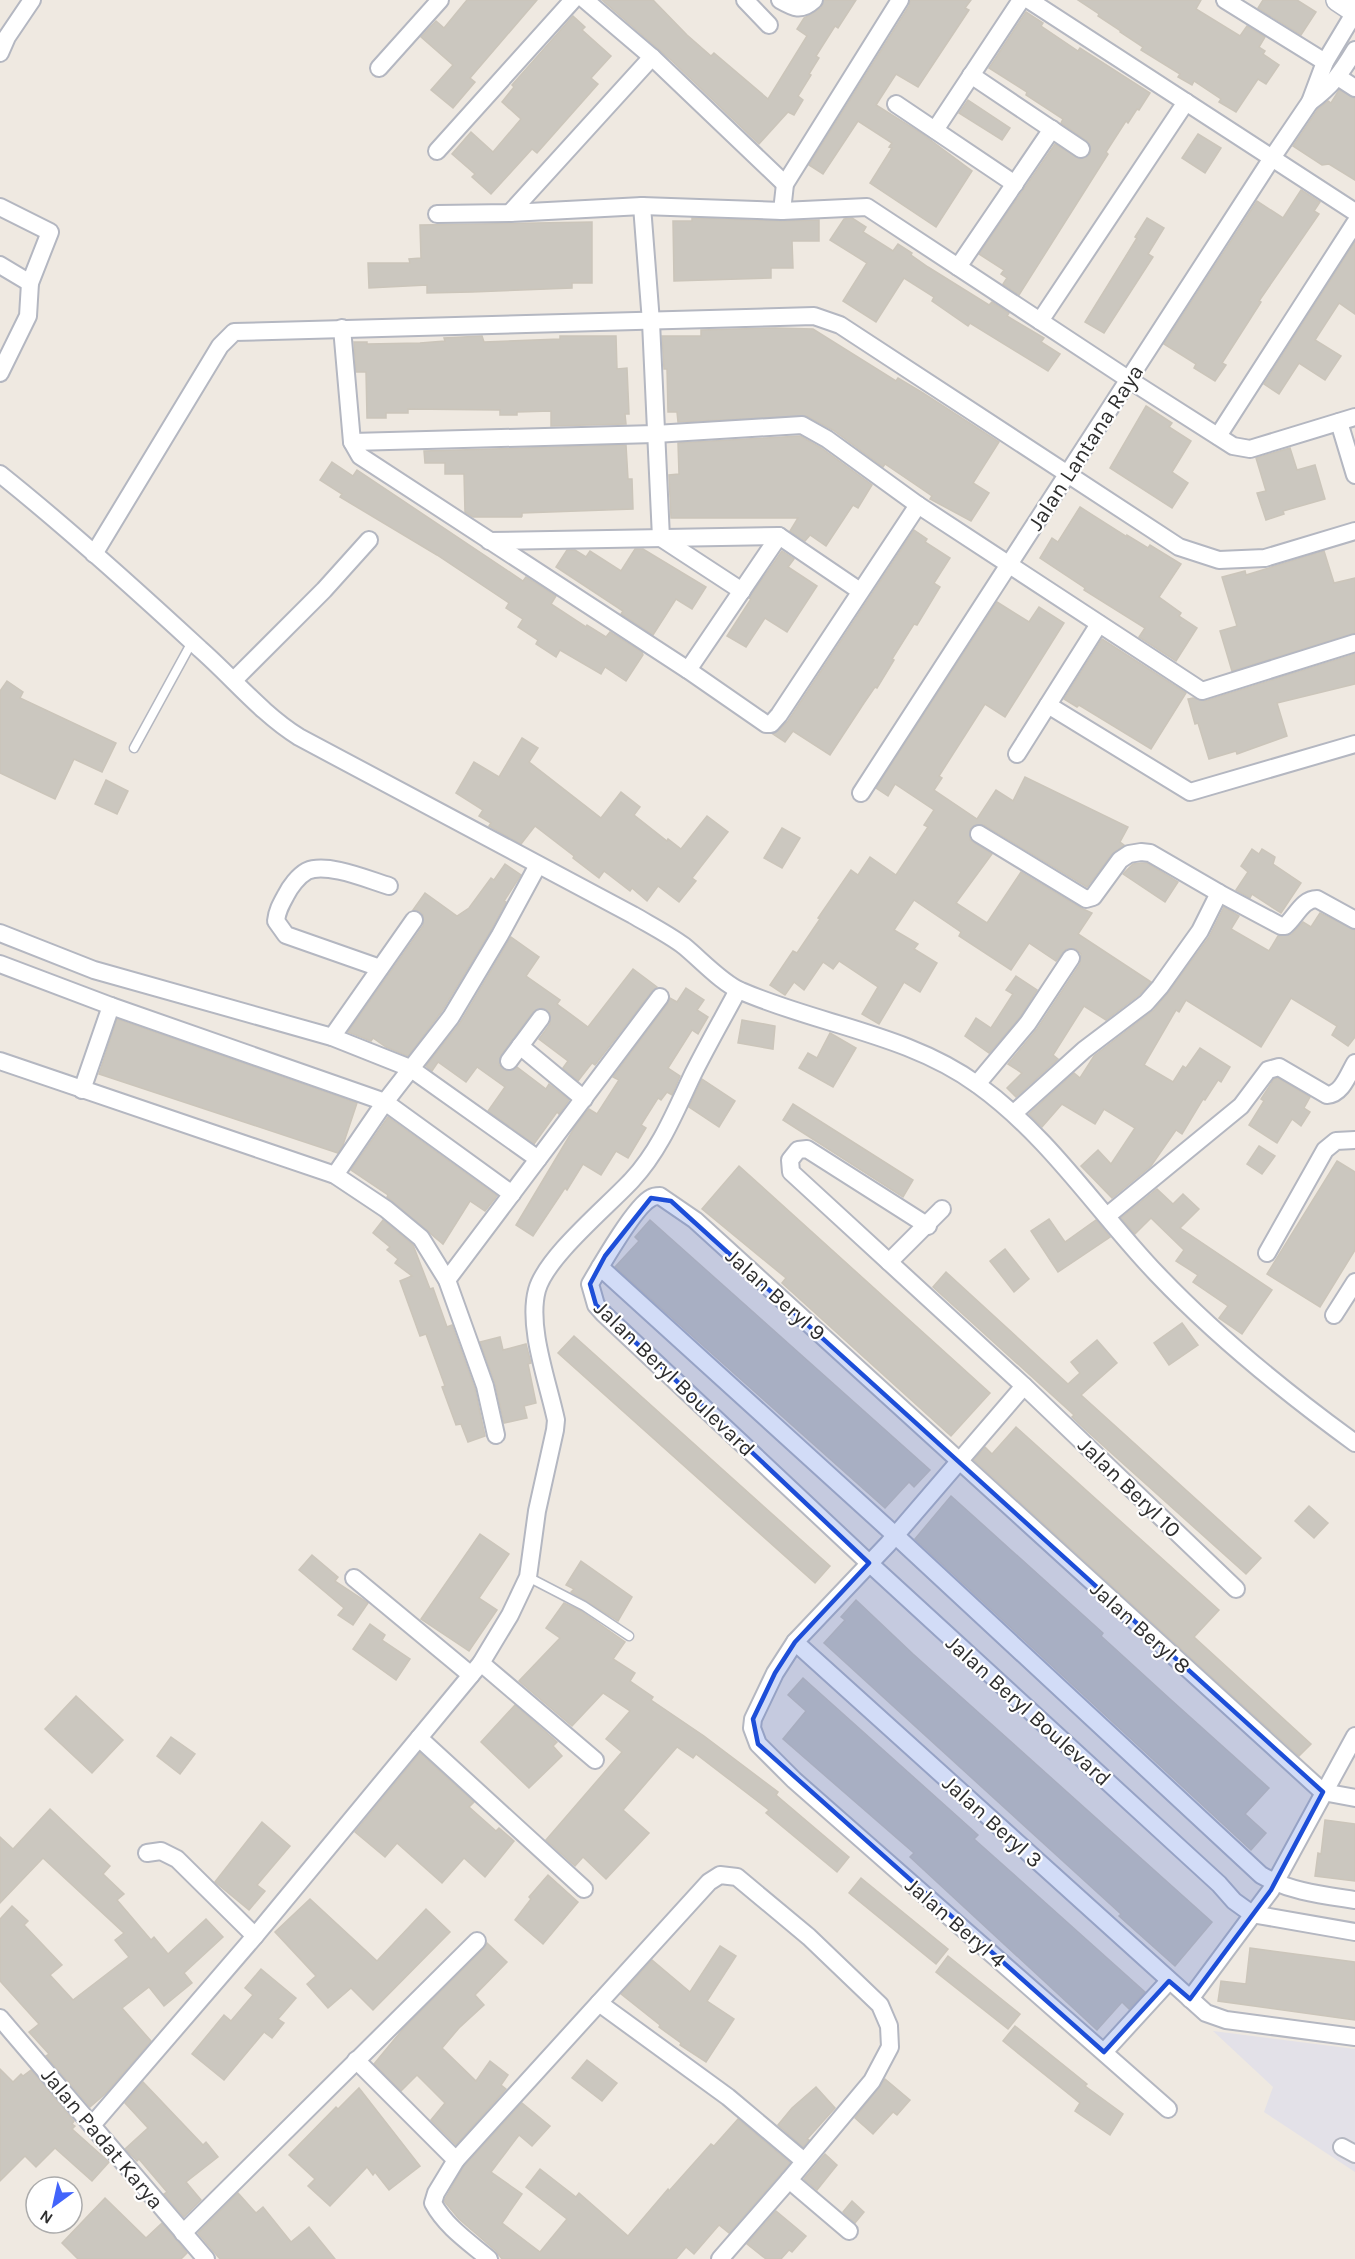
<svg xmlns="http://www.w3.org/2000/svg" width="1355" height="2259" font-family="Karla,sans-serif">
<style>
.industrial{fill:#e3e1e8}
.building{fill:#cbc7bf;stroke:#cbc5ba;stroke-width:1.5}
.lines{fill:none;stroke-linecap:round;stroke-linejoin:round}
.service-casing{stroke:#b4b7c1;stroke-width:11}
.minor-casing{stroke:#b4b7c1;stroke-width:20}
.tertiary-casing{stroke:#b4b7c1;stroke-width:24}
.service{stroke:#fff;stroke-width:8}
.minor{stroke:#fff;stroke-width:16}
.tertiary{stroke:#fff;stroke-width:21}
.marked{fill:#1d4ed8;fill-opacity:0.2;stroke:#1d4ed8;stroke-width:4.5;stroke-linejoin:round}
.labels{text-anchor:middle;stroke-width:4.5;stroke-linejoin:round;paint-order:stroke}
.street-label{font-size:22px;fill:#2e2e2e;stroke:#fff}
</style>
<rect width="100%" height="100%" fill="#efe9e1"/>
<polygon class="industrial" points="1213,2031 1355,2049 1355,2172 1264,2112 1273,2087"/>
<g class="building">
<polygon points="467,0 537,0 470,78 475,82 453,108 431,90 453,65 421,37 436,21 444,28"/>
<polygon points="602,0 653,0 687,35 711,56 714,53 768,99 807,36 797,29 804,18 821,8 824,0 856,0 838,28 835,26 816,56 819,58 809,74 811,75 798,96 803,100 794,115 788,112 759,144 671,60"/>
<polygon points="910,0 971,0 965,8 969,10 918,87 896,74 876,105 921,133 972,171 936,227 870,183 892,148 889,147 892,143 858,121 823,174 809,165 909,6"/>
<polygon points="1078,0 1201,0 1196,9 1240,36 1247,26 1265,37 1259,47 1265,51 1263,54 1279,65 1266,84 1258,79 1236,112 1219,102 1221,99 1194,81 1192,85 1178,77 1180,74 1141,50 1143,47 1120,32 1121,31 1098,16 1099,14"/>
<polygon points="1263,0 1297,0 1316,12 1301,35 1258,8"/>
<polygon points="1026,12 1043,23 1041,26 1078,51 1080,48 1150,93 1139,110 1137,109 1128,123 1126,121 1106,152 1108,154 1019,295 1003,284 1007,278 1001,274 1004,270 979,254 1055,144 1080,159 1089,155 1091,149 1087,141 1061,123 1063,119 1026,95 1027,92 989,68"/>
<polygon points="573,16 585,27 582,30 611,56 591,78 598,84 537,153 532,149 491,194 472,177 475,174 452,154 471,132 493,152 521,119 502,102 514,87 512,85"/>
<polygon points="1339,90 1355,98 1355,180 1329,164 1322,165 1293,146 1318,109 1328,101 1331,103"/>
<polygon points="968,100 1010,128 1002,140 959,113"/>
<polygon points="1198,134 1221,148 1205,173 1182,158"/>
<polygon points="1301,190 1320,202 1314,211 1319,214 1259,301 1261,302 1222,363 1226,365 1215,381 1194,368 1196,364 1164,344 1257,201 1283,218"/>
<polygon points="692,218 782,221 819,220 819,241 792,241 793,268 771,268 771,278 674,281 673,221 692,221"/>
<polygon points="852,218 866,227 863,232 893,251 898,244 912,253 911,255 928,267 989,305 992,302 1009,313 1007,316 1044,338 1041,342 1060,354 1048,371 970,323 968,326 932,301 934,297 904,278 876,322 843,301 867,263 830,240 844,219"/>
<polygon points="1147,218 1164,228 1148,254 1153,257 1104,333 1085,322 1137,238 1135,237"/>
<polygon points="592,222 592,283 572,283 572,288 472,292 427,293 427,285 369,288 368,263 410,263 409,259 421,258 420,225"/>
<polygon points="1355,242 1355,314 1339,303 1315,340 1341,356 1325,380 1299,363 1279,394 1264,384"/>
<polygon points="775,328 813,329 896,381 898,378 923,393 999,442 973,483 989,493 971,521 930,499 932,496 916,485 885,464 883,467 833,430 807,416 678,422 677,412 668,412 667,369 664,369 662,336 701,336 701,330"/>
<polygon points="482,336 484,342 560,339 560,336 616,336 617,369 627,368 629,414 625,414 626,424 551,426 551,411 517,412 517,415 500,415 500,410 408,409 408,413 386,413 386,418 367,418 366,372 356,372 354,342 367,342 367,344 420,343 445,341 444,338"/>
<polygon points="1146,406 1172,423 1169,427 1191,441 1172,472 1188,483 1172,508 1110,468"/>
<polygon points="800,436 821,448 872,485 858,508 853,505 826,546 810,535 805,541 790,531 798,518 671,518 669,475 679,474 678,443"/>
<polygon points="626,445 628,479 632,479 633,509 522,513 522,516 520,516 522,517 473,517 465,512 464,474 445,474 445,463 425,463 424,451"/>
<polygon points="1290,448 1297,470 1315,465 1325,499 1283,511 1284,514 1266,520 1257,493 1266,491 1256,458"/>
<polygon points="332,462 353,476 357,470 523,581 526,577 556,596 551,604 586,627 587,625 606,637 610,632 642,652 643,655 626,681 605,667 601,674 560,650 556,657 536,644 538,640 518,627 523,619 506,608 509,603 437,555 340,497 342,494 320,480"/>
<polygon points="1080,507 1127,537 1127,535 1148,548 1150,545 1181,564 1159,597 1181,613 1179,616 1197,628 1176,661 1139,637 1145,628 1084,590 1085,588 1040,558 1052,538 1058,542"/>
<polygon points="914,530 927,539 925,542 950,558 934,583 940,587 917,625 914,624 892,659 894,660 877,688 875,687 864,703 830,755 793,731 785,742 773,734 778,731 788,721"/>
<polygon points="635,549 643,549 706,587 692,609 676,599 653,635 621,614 623,611 556,567 567,550 575,550 586,557 590,551 621,571"/>
<polygon points="782,551 794,559 788,567 817,586 787,632 765,618 746,647 727,636 751,599 749,598"/>
<polygon points="1324,551 1334,583 1355,578 1355,633 1232,671 1220,631 1237,626 1222,577 1245,571 1246,575"/>
<polygon points="997,602 1029,622 1039,607 1064,623 1005,717 985,704 939,776 942,778 934,790 977,819 996,790 1013,801 1025,777 1128,827 1120,842 1124,845 1112,854 1087,887 984,825 975,825 970,829 970,840 992,854 956,903 987,923 1021,872 1081,908 1092,913 1078,934 1151,982 1139,995 1106,1020 1084,1006 1053,1055 1058,1059 1016,1097 1007,1088 1022,1073 1008,1064 1037,1029 1080,964 1081,954 1076,949 1066,949 1056,961 1029,943 1011,970 959,936 961,932 914,900 894,930 918,944 914,949 937,963 920,992 904,982 879,1024 862,1014 878,987 839,961 833,969 823,962 804,990 794,982 785,995 770,985 793,951 797,953 820,919 818,918 851,870 858,875 870,857 896,875 928,827 924,825 934,810 895,784 888,796 876,788"/>
<polygon points="1102,639 1186,693 1151,749 1079,705 1077,707 1064,699"/>
<polygon points="1355,654 1355,684 1277,703 1287,736 1237,754 1236,751 1209,759 1198,723 1195,724 1188,699 1193,698 1205,701"/>
<polygon points="7,681 23,692 20,698 116,743 102,772 74,759 55,799 0,773 0,691"/>
<polygon points="522,738 538,748 529,762 601,818 621,792 640,807 634,815 667,841 668,839 681,849 707,816 728,832 692,878 696,881 679,902 658,886 647,901 632,888 630,891 604,871 599,878 573,858 574,856 535,826 521,844 489,826 491,823 479,816 483,810 456,793 474,762 499,777"/>
<polygon points="106,780 128,791 117,814 95,804"/>
<polygon points="782,828 800,838 782,868 764,858"/>
<polygon points="1252,849 1259,854 1262,849 1275,857 1273,864 1301,883 1281,913 1252,894 1250,898 1236,890 1248,872 1241,866"/>
<polygon points="1141,863 1147,863 1178,882 1165,902 1123,874 1133,864"/>
<polygon points="505,864 521,875 504,901 506,902 491,930 442,1011 408,1056 386,1047 373,1038 371,1041 348,1032 423,926 423,915 420,911 413,910 425,893 457,916 469,908 491,878 494,880"/>
<polygon points="1224,907 1239,916 1231,929 1269,951 1278,936 1292,934 1303,922 1311,927 1320,913 1355,930 1355,1037 1348,1046 1332,1035 1337,1026 1291,998 1261,1047 1186,1000 1179,1012 1176,1010 1144,1065 1173,1082 1183,1066 1186,1068 1200,1048 1230,1067 1221,1082 1218,1080 1205,1100 1203,1099 1182,1134 1176,1130 1151,1166 1112,1198 1081,1166 1098,1150 1111,1164 1135,1128 1104,1109 1095,1124 1062,1104 1042,1127 1029,1114 1074,1073 1080,1078 1094,1056 1154,1010 1168,993 1209,937"/>
<polygon points="511,937 539,957 526,976 560,1000 557,1004 588,1027 633,969 657,987 652,991 595,1065 592,1063 578,1081 563,1068 568,1061 539,1039 550,1024 550,1013 542,1008 533,1012 501,1055 499,1065 507,1071 517,1067 546,1089 549,1084 569,1100 559,1114 557,1112 534,1144 488,1111 505,1087 477,1067 466,1082 438,1062 432,1071 426,1066 460,1023"/>
<polygon points="1016,976 1037,990 1020,1017 989,1053 965,1036 976,1018 991,1028 1013,994 1006,990"/>
<polygon points="686,988 704,1000 697,1010 708,1017 698,1034 692,1030 668,1068 680,1076 672,1095 667,1092 661,1100 658,1098 641,1125 646,1128 628,1158 616,1151 601,1175 583,1164 567,1190 565,1188 533,1236 516,1225 576,1125 589,1109 597,1114 619,1080 613,1077 668,1003 670,998 677,1002"/>
<polygon points="117,1019 357,1103 343,1145 338,1153 99,1074"/>
<polygon points="742,1020 775,1026 773,1049 738,1043"/>
<polygon points="830,1033 856,1048 833,1087 799,1068 808,1053 817,1058"/>
<polygon points="1278,1078 1310,1097 1304,1108 1310,1112 1301,1126 1292,1119 1277,1143 1249,1125 1264,1101 1261,1099 1274,1079"/>
<polygon points="702,1079 735,1101 719,1127 689,1107"/>
<polygon points="793,1104 913,1180 903,1197 783,1120"/>
<polygon points="388,1117 497,1196 485,1211 470,1201 443,1244 387,1197 388,1195 351,1170"/>
<polygon points="1259,1146 1275,1156 1262,1174 1247,1164"/>
<polygon points="1337,1161 1355,1172 1355,1250 1320,1307 1267,1274"/>
<polygon points="739,1166 990,1393 951,1436 782,1283 786,1278 702,1209"/>
<polygon points="1157,1189 1173,1204 1183,1194 1199,1209 1180,1228 1272,1290 1242,1334 1219,1318 1228,1306 1193,1282 1198,1275 1176,1261 1184,1250 1151,1218 1135,1234 1121,1218"/>
<polygon points="1049,1219 1065,1242 1096,1220 1110,1237 1058,1272 1031,1231"/>
<polygon points="383,1220 413,1245 430,1289 433,1288 447,1327 452,1325 475,1389 485,1436 468,1442 461,1424 456,1425 442,1387 445,1386 426,1334 420,1336 400,1281 412,1276 395,1263 398,1259 387,1250 390,1247 373,1233"/>
<polygon points="650,1220 930,1470 914,1487 909,1482 885,1508 615,1267 639,1241 635,1237"/>
<polygon points="1005,1249 1029,1279 1014,1292 990,1261"/>
<polygon points="946,1272 1068,1384 1080,1373 1071,1362 1097,1340 1117,1363 1081,1395 1261,1558 1246,1574 1088,1432 1072,1417 1074,1415 933,1287"/>
<polygon points="1182,1323 1198,1345 1169,1365 1154,1343"/>
<polygon points="574,1336 830,1566 815,1583 558,1353"/>
<polygon points="500,1337 503,1350 526,1344 531,1363 528,1364 536,1403 524,1406 527,1418 504,1423 495,1383 480,1342"/>
<polygon points="1016,1427 1219,1610 1194,1637 1311,1744 1299,1756 974,1460 985,1447 992,1454"/>
<polygon points="951,1496 1103,1633 1101,1636 1170,1699 1269,1788 1245,1814 1266,1833 1251,1850 915,1539"/>
<polygon points="1309,1506 1328,1523 1314,1538 1295,1521"/>
<polygon points="480,1534 509,1554 479,1598 497,1610 469,1651 421,1619"/>
<polygon points="312,1555 338,1577 335,1581 368,1603 353,1625 338,1615 344,1608 299,1570"/>
<polygon points="581,1561 632,1597 618,1621 571,1592 574,1589 566,1585"/>
<polygon points="856,1600 913,1654 1212,1922 1175,1966 1119,1916 1121,1914 824,1643 845,1620 841,1617"/>
<polygon points="564,1603 581,1611 625,1642 613,1659 635,1673 630,1681 653,1697 651,1700 704,1736 778,1792 776,1795 849,1857 837,1872 766,1813 769,1810 730,1780 696,1754 693,1758 677,1747 623,1810 649,1833 606,1879 583,1857 575,1866 546,1840 622,1752 606,1739 630,1711 603,1693 572,1726 519,1681 560,1638 546,1628"/>
<polygon points="370,1624 385,1635 382,1640 410,1659 396,1680 353,1649"/>
<polygon points="803,1678 978,1835 974,1839 1145,1992 1129,2009 1122,2002 1097,2030 910,1857 914,1853 783,1739 806,1711 788,1695"/>
<polygon points="76,1696 123,1740 92,1773 45,1729"/>
<polygon points="515,1705 557,1742 553,1746 562,1756 529,1788 481,1742"/>
<polygon points="171,1737 195,1754 180,1774 157,1756"/>
<polygon points="420,1753 474,1802 469,1807 496,1831 499,1828 514,1841 485,1877 464,1858 442,1883 397,1843 385,1857 355,1832"/>
<polygon points="50,1809 110,1866 103,1874 124,1894 117,1900 151,1940 154,1937 168,1954 206,1919 223,1937 184,1973 192,1983 164,2006 149,1987 122,2008 151,2041 105,2094 90,2107 46,2056 49,2054 29,2032 39,2024 0,1981 0,1919 12,1906 28,1921 24,1925 62,1965 50,1975 73,2000 129,1957 115,1940 124,1933 43,1858 0,1903 0,1837 13,1849"/>
<polygon points="1325,1820 1355,1824 1355,1881 1315,1876 1318,1853 1321,1854"/>
<polygon points="262,1822 290,1846 257,1885 265,1891 249,1910 215,1882"/>
<polygon points="548,1875 578,1902 543,1944 515,1920 531,1899 529,1897"/>
<polygon points="861,1878 948,1949 936,1964 849,1893"/>
<polygon points="310,1899 377,1961 426,1909 450,1932 373,2010 351,1988 328,2008 307,1984 316,1976 275,1932"/>
<polygon points="487,1943 507,1962 475,1995 484,2005 459,2028 442,2048 476,2081 490,2061 508,2075 501,2085 506,2089 456,2145 431,2120 445,2103 417,2075 401,2091 374,2064 403,2029 484,1948"/>
<polygon points="720,1946 736,1956 707,2001 734,2019 706,2062 680,2045 681,2043 659,2027 660,2025 621,1994 652,1960 690,1992"/>
<polygon points="1250,1948 1355,1962 1355,2020 1218,2001 1221,1981 1246,1984"/>
<polygon points="948,1956 1020,2014 1008,2029 936,1972"/>
<polygon points="261,1969 296,1998 278,2019 284,2023 272,2038 264,2032 224,2080 192,2054 224,2015 231,2021 253,1995 245,1988"/>
<polygon points="1015,2026 1087,2084 1085,2086 1123,2114 1110,2135 1075,2111 1080,2103 1003,2041"/>
<polygon points="587,2060 617,2083 602,2101 572,2078"/>
<polygon points="0,2069 13,2082 21,2074 23,2076 31,2070 74,2121 72,2124 75,2126 72,2129 109,2162 92,2181 55,2148 36,2167 25,2156 0,2181"/>
<polygon points="885,2079 910,2100 897,2115 893,2112 873,2134 855,2118"/>
<polygon points="143,2082 203,2145 206,2142 218,2157 186,2182 201,2200 184,2217 164,2194 167,2192 139,2159 137,2161 125,2149 148,2128 125,2103"/>
<polygon points="816,2087 835,2108 807,2139 809,2140 803,2147 778,2125 792,2108"/>
<polygon points="359,2088 420,2166 389,2190 375,2172 373,2175 367,2167 330,2206 308,2186 315,2179 289,2155 336,2107 338,2109"/>
<polygon points="522,2103 550,2126 532,2146 519,2135 491,2172 522,2194 502,2223 540,2252 567,2219 526,2187 540,2169 576,2197 579,2193 628,2236 668,2189 669,2191 711,2144 714,2146 738,2119 790,2163 729,2233 719,2225 694,2254 686,2247 676,2259 502,2259 496,2251 459,2219 444,2201 464,2166"/>
<polygon points="825,2154 837,2165 817,2190 804,2179"/>
<polygon points="238,2193 256,2213 263,2207 291,2242 309,2227 335,2259 220,2259 198,2233"/>
<polygon points="105,2198 146,2238 162,2223 187,2253 181,2259 78,2259 62,2243"/>
<polygon points="852,2201 864,2212 855,2223 843,2212"/>
<polygon points="776,2211 806,2236 792,2252 789,2250 781,2259 766,2259 747,2244"/>
</g>
<g class="lines">
<g class="service-casing">
<g id="service">
<polyline points="134,748 192,642"/>
<polyline points="528,1577 584,1606 629,1636"/>
</g>
</g>
<g class="minor-casing">
<g id="minor">
<polyline points="585,0 652,57 785,184"/>
<polyline points="745,0 769,25"/>
<path d="M780,0C794,8 801,12 814,0"/>
<polyline points="1029,0 1355,212"/>
<polyline points="1225,0 1325,62"/>
<polyline points="0,53 7,37 32,0"/>
<polyline points="379,68 440,0"/>
<polyline points="971,75 1081,149"/>
<polyline points="1338,77 1355,88"/>
<path d="M1310,102C1332,86 1341,73 1355,50"/>
<polyline points="896,104 1015,184"/>
<polyline points="935,130 1021,0"/>
<polyline points="437,151 573,0"/>
<polyline points="642,206 651,322 661,538 742,591"/>
<polyline points="0,207 50,232 30,283 28,316 0,373"/>
<polyline points="782,211 785,184 900,0"/>
<polyline points="510,213 652,57"/>
<polyline points="437,214 510,213 642,206 782,211 867,207 1128,379 1233,446 1250,449 1355,417"/>
<polyline points="0,265 30,283"/>
<polyline points="958,267 1052,129"/>
<polyline points="1040,321 1186,102"/>
<polyline points="342,328 352,442 360,456 688,670 766,724 771,724 779,715 918,505"/>
<polyline points="1339,422 1355,475"/>
<polyline points="1218,436 1355,223"/>
<polyline points="352,442 655,434 802,425 827,439 918,505 1202,691 1355,643"/>
<path d="M0,474C69,529 135,589 200,649C233,678 262,714 299,737L633,915C650,925 668,934 684,946C700,959 723,984 741,991C819,1025 908,1034 978,1085C1050,1137 1097,1211 1157,1274C1217,1337 1285,1392 1355,1443"/>
<polyline points="489,541 779,536 860,591"/>
<polyline points="94,554 220,346 234,332 814,316 840,325 1179,547 1219,560 1265,558 1355,531"/>
<polyline points="688,670 779,536"/>
<polyline points="234,680 324,590 369,540"/>
<polyline points="1048,705 1190,792 1355,744"/>
<polyline points="1017,754 1099,624"/>
<polyline points="861,793 1272,158 1310,102 1325,62 1355,12"/>
<path d="M979,834L1086,899L1093,897L1120,860L1129,854L1141,852L1150,853L1219,893L1281,926H1285C1296,917 1302,899 1317,899L1355,920"/>
<polyline points="0,933 94,970 332,1037 410,1068 538,1159"/>
<polyline points="0,964 111,1006 385,1102 512,1194"/>
<path d="M380,968L286,935L276,921C277,911 281,904 286,895C290,887 298,876 307,871C327,862 369,880 389,886"/>
<polyline points="332,1037 414,920"/>
<polyline points="520,1046 584,1099"/>
<polyline points="0,1061 335,1175 386,1209 421,1238 447,1280 485,1386 496,1435"/>
<polyline points="509,1061 541,1018"/>
<polyline points="977,1084 1028,1023 1071,958"/>
<polyline points="82,1090 111,1006"/>
<polyline points="1014,1113 1084,1050 1146,1003 1160,987 1200,931 1219,893"/>
<polyline points="335,1175 385,1102 451,1017 500,935 538,865"/>
<path d="M1107,1216L1241,1106L1268,1070L1279,1067L1327,1095C1342,1094 1348,1075 1355,1063"/>
<polyline points="928,1226 807,1149 798,1150 790,1160 791,1172 1024,1386 1236,1589"/>
<polyline points="1267,1253 1325,1150 1336,1141 1355,1140"/>
<polyline points="889,1262 942,1209"/>
<path d="M600,1267L895,1535L1261,1875C1291,1892 1322,1895 1355,1900"/>
<polyline points="447,1280 660,997"/>
<polyline points="1334,1315 1355,1282"/>
<polyline points="1024,1386 888,1544 795,1642 775,1673 753,1719 752,1728 758,1744 794,1780 1168,2109"/>
<polyline points="354,1578 471,1675"/>
<polyline points="795,1642 1206,2013 1226,2020 1355,2037"/>
<polyline points="481,1663 595,1760"/>
<polyline points="419,1738 584,1889"/>
<path d="M1355,1798L1323,1792L695,1220L660,1196C657,1196 654,1196 651,1198C635,1206 600,1267 590,1284L596,1305L604,1314L869,1563L1219,1884L1234,1901L1252,1914L1355,1932"/>
<polyline points="147,1853 161,1851 177,1859 255,1936"/>
<polyline points="1190,1999 1271,1890 1355,1736"/>
<polyline points="599,2003 728,2097 804,2161"/>
<polyline points="0,2018 206,2259"/>
<polyline points="1104,2052 1169,1981"/>
<polyline points="356,2060 456,2160 709,1882 720,1875 737,1877 809,1937 880,2005 889,2026 890,2047 872,2081 789,2180 720,2259"/>
<path d="M93,2124L255,1936L481,1663L510,1615L528,1577L537,1511L555,1430L556,1420C548,1382 527,1327 537,1290C546,1257 607,1207 632,1180C660,1150 675,1112 693,1074C707,1046 723,1018 738,990"/>
<polyline points="1342,2147 1355,2154"/>
<path d="M456,2160L436,2193L433,2203C446,2227 469,2242 489,2259"/>
<polyline points="789,2180 849,2231"/>
<polyline points="183,2233 477,1941"/>
</g>
</g>
<g class="tertiary-casing">
<polyline id="tertiary" points="1337,0 1355,12"/>
</g>
<use href="#service" class="service"/>
<use href="#minor" class="minor"/>
<use href="#tertiary" class="tertiary"/>
</g>
<path class="marked" d="M651,1198L671,1201L1323,1792L1271,1890L1190,1999L1169,1981L1104,2052L758,1744L753,1719L775,1673L795,1642L869,1563L596,1305L590,1284L605,1256Z"/>
<g class="labels">
<g class="street-label">
<text transform="translate(1085 447) rotate(-57)" y="8">Jalan Lantana Raya</text>
<text transform="translate(776 1294) rotate(42)" y="8">Jalan Beryl 9</text>
<text transform="translate(675 1378) rotate(44)" y="8">Jalan Beryl Boulevard</text>
<text transform="translate(1130 1487) rotate(44)" y="8">Jalan Beryl 10</text>
<text transform="translate(1141 1627) rotate(42)" y="8">Jalan Beryl 8</text>
<text transform="translate(1029 1710) rotate(42)" y="8">Jalan Beryl Boulevard</text>
<text transform="translate(993 1821) rotate(42)" y="8">Jalan Beryl 3</text>
<text transform="translate(956 1922) rotate(41)" y="8">Jalan Beryl 4</text>
<text transform="translate(103 2138) rotate(50)" y="8">Jalan Padat Karya</text>
</g>
</g>
<g transform="translate(54 2205) rotate(213)"><circle r="28" fill="#ffffff" stroke="#ababab" stroke-width="1.5"/>
<path d="M0-4.5L10 22L0 15L-10 22Z" fill="#4264fb"/>
<text y="-9" font-size="16" font-weight="bold" text-anchor="middle" fill="#2e2e2e">N</text>
</g>
</svg>
